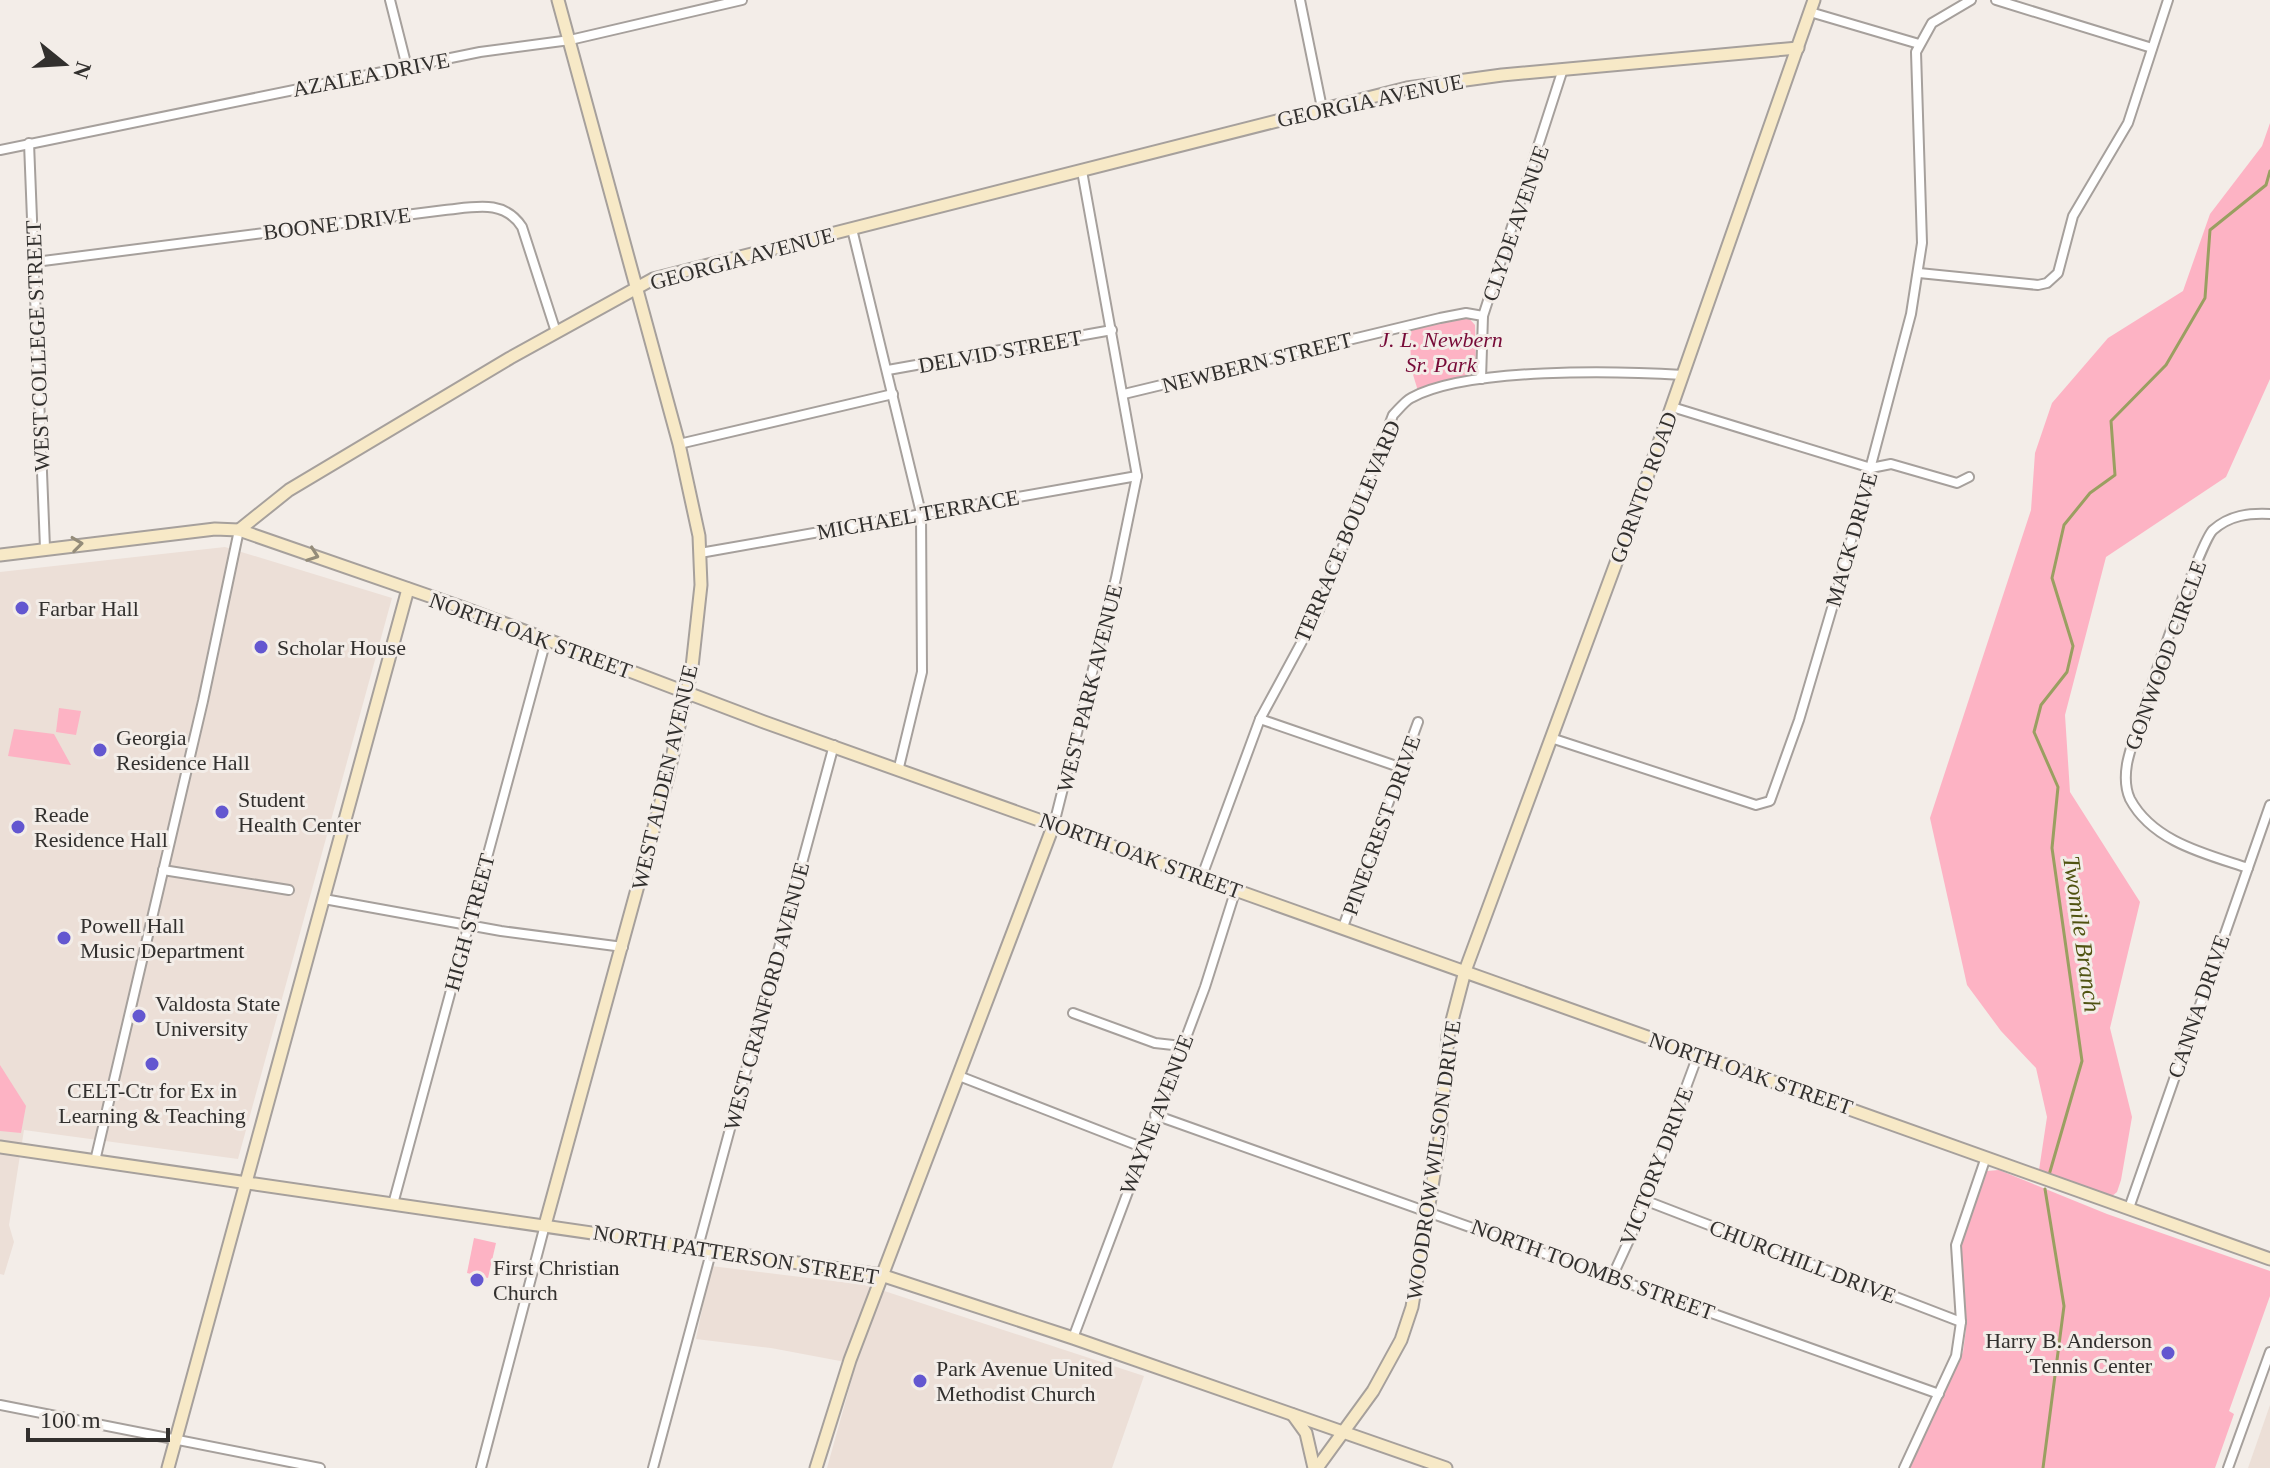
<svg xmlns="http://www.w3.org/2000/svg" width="2270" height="1468" font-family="Georgia,serif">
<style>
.built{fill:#ecdfd7}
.green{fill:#fdb3c4}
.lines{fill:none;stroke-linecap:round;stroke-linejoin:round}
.stream{stroke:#9a9f61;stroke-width:3}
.street-casing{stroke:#a6a09c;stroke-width:12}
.secondary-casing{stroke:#a6a09c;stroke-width:15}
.street{stroke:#fff;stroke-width:8}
.secondary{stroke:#f7e9c7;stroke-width:11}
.oneway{stroke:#948c7a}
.poi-dot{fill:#6357d0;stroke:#f3ede8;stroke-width:3}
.labels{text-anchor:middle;stroke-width:6;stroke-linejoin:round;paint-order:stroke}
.street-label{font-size:22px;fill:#32302e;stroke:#f3ede8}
.park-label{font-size:22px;font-style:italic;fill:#770a37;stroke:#f3ede8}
.poi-label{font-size:22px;fill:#32302e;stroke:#f3ede8;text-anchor:start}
.water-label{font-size:24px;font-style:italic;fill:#4f5210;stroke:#f3ede8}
</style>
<rect width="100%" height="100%" fill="#f3ede8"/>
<g class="built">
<polygon points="225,547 392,598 238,1159 24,1130 9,1225 14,1242 4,1275 0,1274 0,572"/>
<polygon points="711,1266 866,1285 1144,1376 1112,1468 827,1468 856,1364 771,1348 696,1339"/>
<polygon points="2270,1405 2270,1468 2248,1468"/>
</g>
<g class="green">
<polygon points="2270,123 2270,379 2226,477 2106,557 2065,715 2070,792 2140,902 2110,1028 2132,1117 2121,1180 2117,1192 2111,1197 2039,1170 2047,1117 2036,1068 2001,1031 1967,985 1930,818 2031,510 2035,453 2052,403 2108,338 2183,291 2210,214 2262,146"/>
<polygon points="1466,315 1475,325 1476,367 1473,376 1418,391 1411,368 1410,327"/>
<polygon points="59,708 81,711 76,735 56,732"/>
<polygon points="14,729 54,734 71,765 8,756"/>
<polygon points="0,1065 26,1106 21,1133 0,1131"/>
<polygon points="1999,1170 2107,1214 2270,1271 2270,1296 2229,1411 2234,1414 2215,1468 1908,1468 1963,1352 1966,1329 1958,1250 1983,1175 1987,1171"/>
<polygon points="474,1238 496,1243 488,1278 467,1273"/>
</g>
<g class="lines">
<g class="stream">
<polyline points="2049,1175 2082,1061 2052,848 2058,787 2034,732 2041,705 2067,672 2073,646 2052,578 2064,525 2090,493 2115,475 2111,421 2166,365 2205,298 2210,230 2266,185 2270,171"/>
<polyline points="2043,1468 2064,1306 2045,1189"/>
</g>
<g class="street-casing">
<g id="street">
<polyline points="390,0 407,67"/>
<polyline points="1300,0 1322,108"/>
<polyline points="1996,0 2152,48"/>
<polyline points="1810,12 1919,44"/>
<polyline points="29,143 45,548"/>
<polyline points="0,150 480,52 570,40 742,0"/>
<polyline points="852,229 921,513 922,672 899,767"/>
<path d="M35,262L445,210C475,207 504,199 522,227L556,332"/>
<polyline points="1919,273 2038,285 2047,283 2058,273 2073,216 2128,123 2168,0"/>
<polyline points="888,370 1112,330"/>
<polyline points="1481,379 1483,316 1563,69"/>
<polyline points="1124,394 1440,318 1466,313 1483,316"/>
<polyline points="1672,407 1871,468 1891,464 1957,483 1969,477"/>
<polyline points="679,444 893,394"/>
<polyline points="700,553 1137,476"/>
<polyline points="1260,719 1402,768"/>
<polyline points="1551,738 1756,805 1770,801 1799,720 1843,571 1911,314 1922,243 1916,52 1932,23 1971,0"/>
<polyline points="1054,824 1116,578 1137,476 1082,171"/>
<path d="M2248,868C2206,854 2153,842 2130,799C2125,788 2125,776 2127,764C2132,736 2200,542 2213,530C2230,515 2249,513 2270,514"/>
<polyline points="163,870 289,890"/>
<path d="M1202,876L1260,719L1318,612L1393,415C1399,409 1405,401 1411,398C1468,367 1618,371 1683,375"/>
<polyline points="324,899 501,931 623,947"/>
<polyline points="1343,927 1418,722"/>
<polyline points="1073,1013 1155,1043 1182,1046"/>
<polyline points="959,1076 1144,1148"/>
<polyline points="1155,1115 1939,1394"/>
<polyline points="95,1161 203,701 239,530"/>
<polyline points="1644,1200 1961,1322"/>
<polyline points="393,1204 546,640"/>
<polyline points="2129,1208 2270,805"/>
<polyline points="698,1247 834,745"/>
<polyline points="1612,1277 1630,1238 1698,1055"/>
<polyline points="1073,1338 1205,987 1236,889"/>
<polyline points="0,1405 320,1468"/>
<polyline points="481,1468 545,1225"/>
<polyline points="653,1468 712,1249"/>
<polyline points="1904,1468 1956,1356 1961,1322 1956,1245 1986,1157"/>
<polyline points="2228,1468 2270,1352"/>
</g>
</g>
<g class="secondary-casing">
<g id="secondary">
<polyline points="239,530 289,490 510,358 653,279 1407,88 1502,75 1798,48"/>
<polyline points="0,555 215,529 239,530 461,607 764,722 2270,1259"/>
<polyline points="0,1147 881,1275 1073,1338 1446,1468"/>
<polyline points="545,1225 668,776 692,667 701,585 699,536 679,444 558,0"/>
<polyline points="1293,1415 1306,1433 1314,1468"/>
<polyline points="168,1468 408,589"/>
<polyline points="816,1468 850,1360 1054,824"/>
<polyline points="1317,1468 1373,1391 1401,1340 1412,1307 1440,1138 1448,1036 1465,971 1633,517 1814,0"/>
</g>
</g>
<use href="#street" class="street"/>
<use href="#secondary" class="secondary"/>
</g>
<defs><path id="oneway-chevron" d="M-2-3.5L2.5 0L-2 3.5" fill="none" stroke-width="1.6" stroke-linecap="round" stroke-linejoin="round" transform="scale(2)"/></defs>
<g class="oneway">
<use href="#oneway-chevron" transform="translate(77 544) rotate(-7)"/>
<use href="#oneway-chevron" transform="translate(313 555) rotate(20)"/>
</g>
<g class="poi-dot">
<circle cx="22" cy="608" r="8"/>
<circle cx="261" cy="647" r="8"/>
<circle cx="100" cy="750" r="8"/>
<circle cx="222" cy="812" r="8"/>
<circle cx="18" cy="827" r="8"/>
<circle cx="64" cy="938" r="8"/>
<circle cx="139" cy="1016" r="8"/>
<circle cx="152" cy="1064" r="8"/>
<circle cx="477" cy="1280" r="8"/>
<circle cx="2168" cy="1353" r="8"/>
<circle cx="920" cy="1381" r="8"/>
</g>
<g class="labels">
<g class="street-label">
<text transform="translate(371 74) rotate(-11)" y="8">AZALEA DRIVE</text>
<text transform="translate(1370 100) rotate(-12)" y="8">GEORGIA AVENUE</text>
<text transform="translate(337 223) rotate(-7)" y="8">BOONE DRIVE</text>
<text transform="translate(1515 223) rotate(-71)" y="8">CLYDE AVENUE</text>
<text transform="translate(742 258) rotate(-15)" y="8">GEORGIA AVENUE</text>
<text transform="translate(37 346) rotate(-92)" y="8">WEST COLLEGE STREET</text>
<text transform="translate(1000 351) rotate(-10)" y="8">DELVID STREET</text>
<text transform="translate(1257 362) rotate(-14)" y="8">NEWBERN STREET</text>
<text transform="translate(1643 487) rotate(-70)" y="8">GORNTO ROAD</text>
<text transform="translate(918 514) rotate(-10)" y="8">MICHAEL TERRACE</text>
<text transform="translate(1347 531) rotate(-67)" y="8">TERRACE BOULEVARD</text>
<text transform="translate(1851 539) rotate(-74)" y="8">MACK DRIVE</text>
<text transform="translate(531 635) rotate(20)" y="8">NORTH OAK STREET</text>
<text transform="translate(2165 655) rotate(-70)" y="8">GONWOOD CIRCLE</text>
<text transform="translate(1089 688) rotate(-76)" y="8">WEST PARK AVENUE</text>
<text transform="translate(664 777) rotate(-77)" y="8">WEST ALDEN AVENUE</text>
<text transform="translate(1381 825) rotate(-70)" y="8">PINECREST DRIVE</text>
<text transform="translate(1141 855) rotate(20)" y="8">NORTH OAK STREET</text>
<text transform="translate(469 922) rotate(-75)" y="8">HIGH STREET</text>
<text transform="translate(766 996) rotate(-75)" y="8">WEST CRANFORD AVENUE</text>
<text transform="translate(2198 1006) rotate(-71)" y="8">CANNA DRIVE</text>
<text transform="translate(1751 1073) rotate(19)" y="8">NORTH OAK STREET</text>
<text transform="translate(1156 1114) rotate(-69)" y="8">WAYNE AVENUE</text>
<text transform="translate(1433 1160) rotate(-82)" y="8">WOODROW WILSON DRIVE</text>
<text transform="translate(1656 1166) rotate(-69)" y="8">VICTORY DRIVE</text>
<text transform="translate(736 1254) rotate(9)" y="8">NORTH PATTERSON STREET</text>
<text transform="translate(1803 1261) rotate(21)" y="8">CHURCHILL DRIVE</text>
<text transform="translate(1593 1269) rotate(20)" y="8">NORTH TOOMBS STREET</text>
</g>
<g class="park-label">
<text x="1441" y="347">J. L. Newbern<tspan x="1441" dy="25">Sr. Park</tspan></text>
</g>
<g class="poi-label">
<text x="38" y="616">Farbar Hall</text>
<text x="277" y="655">Scholar House</text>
<text x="116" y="745">Georgia<tspan x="116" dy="25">Residence Hall</tspan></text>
<text x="238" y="807">Student<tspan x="238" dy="25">Health Center</tspan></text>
<text x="34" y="822">Reade<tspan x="34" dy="25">Residence Hall</tspan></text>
<text x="80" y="933">Powell Hall<tspan x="80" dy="25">Music Department</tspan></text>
<text x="155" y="1011">Valdosta State<tspan x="155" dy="25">University</tspan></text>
<text x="152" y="1098" text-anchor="middle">CELT-Ctr for Ex in<tspan x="152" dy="25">Learning &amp; Teaching</tspan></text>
<text x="493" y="1275">First Christian<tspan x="493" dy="25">Church</tspan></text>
<text x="2152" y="1348" text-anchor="end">Harry B. Anderson<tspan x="2152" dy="25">Tennis Center</tspan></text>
<text x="936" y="1376">Park Avenue United<tspan x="936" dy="25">Methodist Church</tspan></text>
</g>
<g class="water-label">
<text transform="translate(2082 934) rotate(82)" y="8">Twomile Branch</text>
</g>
</g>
<g transform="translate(64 64) rotate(108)" stroke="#f3ede8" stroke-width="6" paint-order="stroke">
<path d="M0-6L14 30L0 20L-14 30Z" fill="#32302e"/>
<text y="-12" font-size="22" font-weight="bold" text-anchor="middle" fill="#32302e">N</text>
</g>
<path d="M28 1428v12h140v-12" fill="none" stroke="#32302e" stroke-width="4"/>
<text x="40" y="1428" font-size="24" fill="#32302e" stroke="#f3ede8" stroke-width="6" paint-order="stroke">100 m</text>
</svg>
